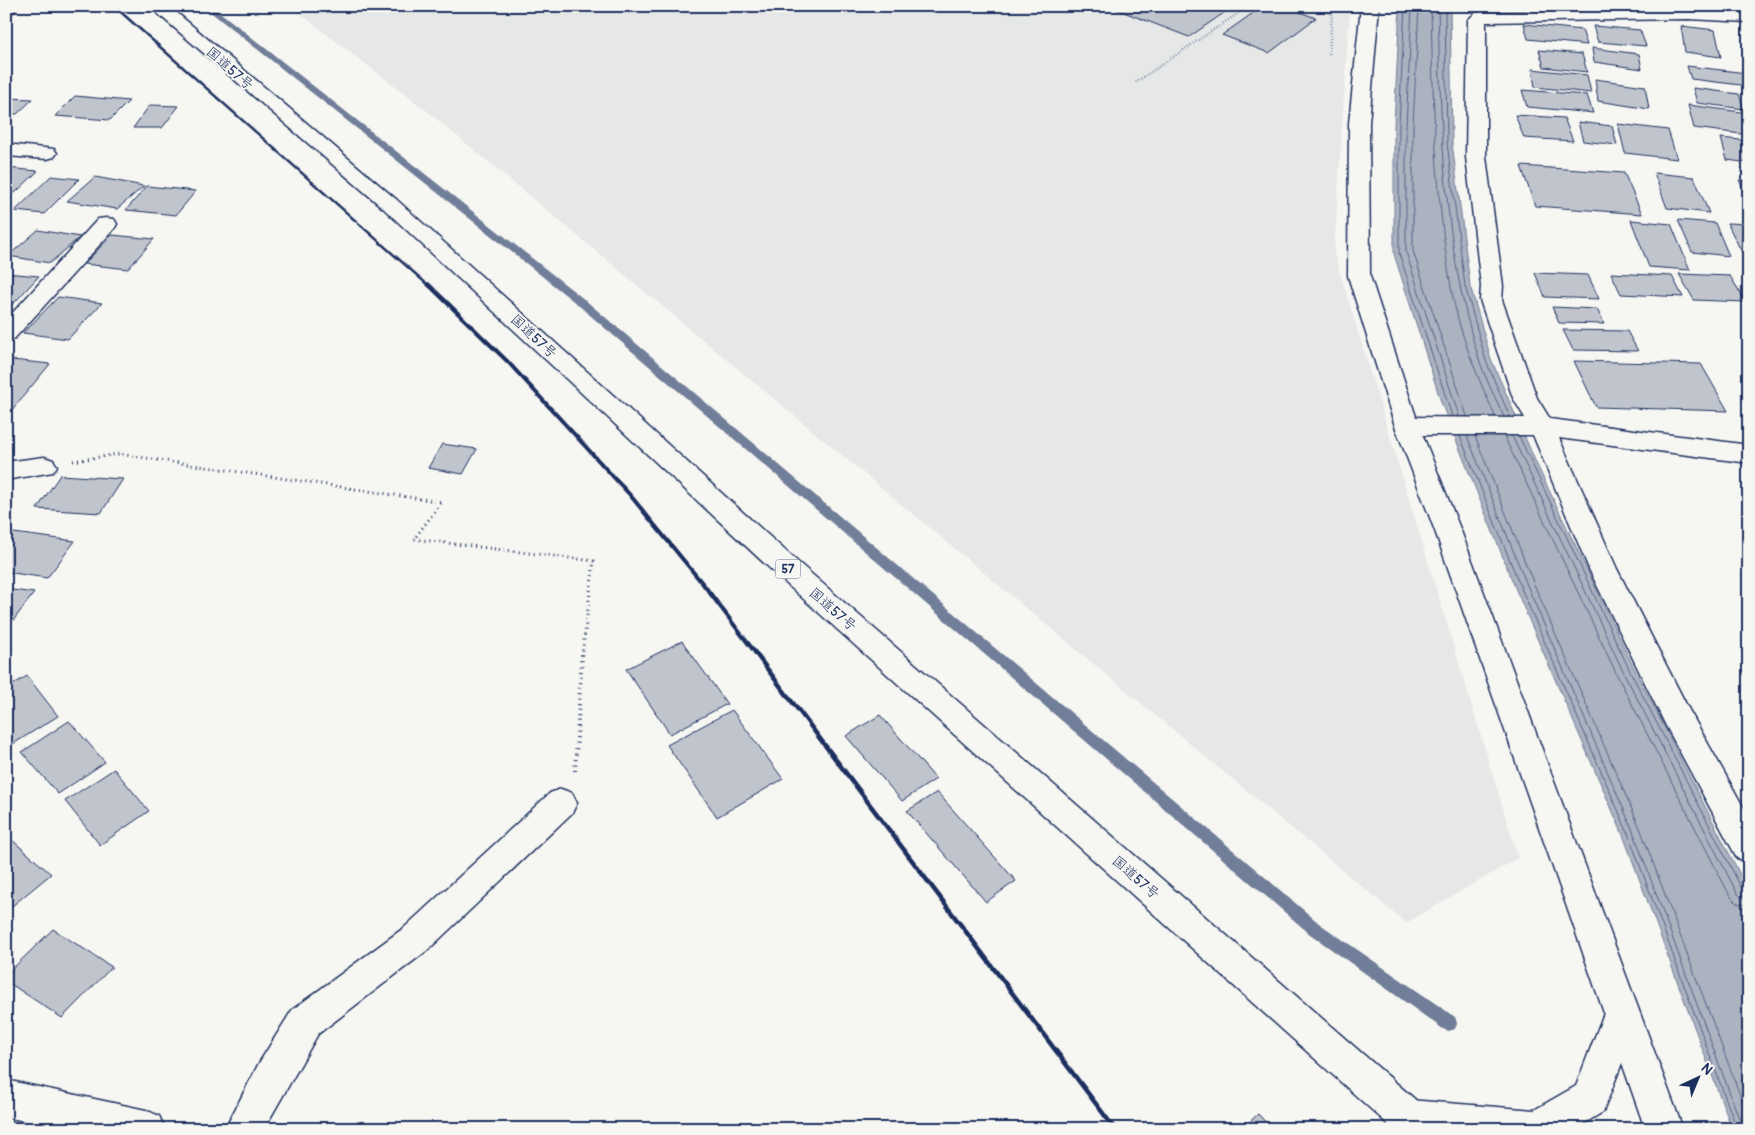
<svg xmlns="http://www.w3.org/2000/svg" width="1755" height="1135" font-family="Pangolin,'Klee One',sans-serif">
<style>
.built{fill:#e6e7e7}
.water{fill:#abb2c0;stroke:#717e99}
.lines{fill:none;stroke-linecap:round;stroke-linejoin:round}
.shore{stroke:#556385;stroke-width:1}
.stream{fill:#717e99;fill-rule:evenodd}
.building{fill:#c0c4cd;stroke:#1b2f5e}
.minor-casing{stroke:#1b2f5e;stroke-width:3}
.tertiary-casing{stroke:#1b2f5e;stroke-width:3}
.trunk-casing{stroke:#1b2f5e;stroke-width:3}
.path-far2{stroke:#1b2f5e;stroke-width:2.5;stroke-dasharray:0.5 2.5;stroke-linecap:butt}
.path-far1{stroke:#1b2f5e;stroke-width:3;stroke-dasharray:1 4;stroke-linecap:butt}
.path{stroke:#1b2f5e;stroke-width:4;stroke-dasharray:1 4.5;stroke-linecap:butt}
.minor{fill:#f6f6f2;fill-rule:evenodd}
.tertiary{fill:#f6f6f2;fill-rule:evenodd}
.trunk{fill:#f6f6f2;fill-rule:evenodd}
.rail-far2{stroke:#1b2f5e;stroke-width:2.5}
.rail-far1{stroke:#1b2f5e;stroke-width:4}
.rail{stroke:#1b2f5e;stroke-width:4.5}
.labels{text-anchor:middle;stroke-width:4;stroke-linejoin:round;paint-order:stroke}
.shield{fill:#f6f6f2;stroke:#5d6b8a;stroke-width:1}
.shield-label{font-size:12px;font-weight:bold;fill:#1b2f5e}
.street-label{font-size:14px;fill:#1b2f5e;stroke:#f6f6f2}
</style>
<rect width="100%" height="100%" fill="#f6f6f2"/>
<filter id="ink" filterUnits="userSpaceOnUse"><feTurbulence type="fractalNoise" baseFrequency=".02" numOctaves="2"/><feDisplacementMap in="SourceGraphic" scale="10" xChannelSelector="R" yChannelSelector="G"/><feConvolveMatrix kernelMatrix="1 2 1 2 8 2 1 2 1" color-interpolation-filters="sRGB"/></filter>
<g filter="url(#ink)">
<polygon class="built" points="290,6 1350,6 1334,253 1518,858 1406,923 427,111"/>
<polygon class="water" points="1400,6 1450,6 1452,143 1470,285 1491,359 1537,465 1633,666 1749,892 1749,1129 1732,1129 1623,835 1516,590 1442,405 1394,254 1394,125"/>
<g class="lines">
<g class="shore">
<polyline points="1405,6 1399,125 1399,253 1452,416"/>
<polyline points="1412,6 1406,126 1406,252 1459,416"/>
<polyline points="1419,6 1413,126 1413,251 1467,416"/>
<path d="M1431,6C1433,100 1435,194 1451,287C1458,331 1477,375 1495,416"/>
<path d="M1438,6C1441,125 1442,247 1480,362C1486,380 1496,399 1504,417"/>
<polyline points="1445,6 1447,143 1465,286 1486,361 1510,417"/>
<polyline points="1460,436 1521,588 1628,833 1737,1129"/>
<polyline points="1467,436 1527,585 1633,831 1743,1129"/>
<polyline points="1475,436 1533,582 1640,828 1749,1119"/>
<polyline points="1504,436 1617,675 1730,896 1737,903 1749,906"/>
<polyline points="1512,436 1623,671 1737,893 1742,898 1749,899"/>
<polyline points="1519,436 1629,669 1742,889 1749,893"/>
</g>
<polygon class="stream" points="203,6 212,6 585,300 1320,924 1455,1017 1457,1023 1455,1029 1449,1031 1443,1029 1310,934 577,304"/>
</g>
<g class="building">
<polygon points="1108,6 1234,6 1189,37"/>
<polygon points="1263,6 1283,6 1316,18 1269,53 1222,35"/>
<polygon points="1640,6 1670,6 1671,9 1640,7"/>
<polygon points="1524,24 1582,30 1587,45 1528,39"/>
<polygon points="1593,26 1640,30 1646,46 1598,42"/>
<polygon points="1681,26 1715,30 1721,57 1685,52"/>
<polygon points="1592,48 1639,54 1642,69 1594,62"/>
<polygon points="1539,50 1582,54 1587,72 1544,67"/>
<polygon points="1687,66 1747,73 1749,86 1691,79"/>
<polygon points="1532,69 1587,75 1591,93 1535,87"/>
<polygon points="1595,79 1645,86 1649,109 1598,101"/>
<polygon points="1693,88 1739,94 1744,109 1697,103"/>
<polygon points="1522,90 1587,95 1593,113 1527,107"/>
<polygon points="75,96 129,101 110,120 55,116"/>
<polygon points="6,98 33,99 17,114 6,114"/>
<polygon points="150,105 179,106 162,128 133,128"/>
<polygon points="1688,105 1749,113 1749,135 1694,128"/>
<polygon points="1515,115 1564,118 1573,141 1524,138"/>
<polygon points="1578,122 1612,126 1617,145 1583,141"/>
<polygon points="1618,124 1668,130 1677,159 1625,153"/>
<polygon points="1721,138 1749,141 1749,163 1727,160"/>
<polygon points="1521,166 1624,173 1642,214 1535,206"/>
<polygon points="6,168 38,171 15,193 6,192"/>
<polygon points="1654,173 1694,177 1709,213 1667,208"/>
<polygon points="51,176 79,179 44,214 15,211"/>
<polygon points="95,177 144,186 117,209 67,201"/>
<polygon points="1739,180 1749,181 1749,201"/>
<polygon points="147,186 196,191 176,215 126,210"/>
<polygon points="1631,220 1671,224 1690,270 1649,267"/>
<polygon points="1678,220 1715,223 1729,256 1692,252"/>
<polygon points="1727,223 1749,224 1749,266"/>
<polygon points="38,230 80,237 50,263 8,256"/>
<polygon points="112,235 154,239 128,269 84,264"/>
<polygon points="6,273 39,276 14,303 6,302"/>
<polygon points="1535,273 1588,275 1599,299 1545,297"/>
<polygon points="1611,273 1672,276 1683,297 1621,294"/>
<polygon points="1679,274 1730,276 1746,302 1694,300"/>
<polygon points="58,297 102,303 68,339 23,333"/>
<polygon points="1552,307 1597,309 1604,324 1559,323"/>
<polygon points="1563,330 1627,331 1638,351 1573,350"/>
<polygon points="12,360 50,364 6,417 6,367"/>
<polygon points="1574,361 1701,364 1728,411 1596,407"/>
<polygon points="442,444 477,449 463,474 428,468"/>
<polygon points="60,475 123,479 101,513 37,509"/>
<polygon points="6,532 75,541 47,578 6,572"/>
<polygon points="6,589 34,593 9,626 6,626"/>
<polygon points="682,641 727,704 670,734 626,669"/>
<polygon points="27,676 58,716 13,744 6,735 6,689"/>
<polygon points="732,710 783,779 717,817 667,745"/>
<polygon points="880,715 936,779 902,801 846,736"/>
<polygon points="69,721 105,762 58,794 22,752"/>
<polygon points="114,769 149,811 100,845 65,801"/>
<polygon points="937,792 1016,881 986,902 907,811"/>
<polygon points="11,839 51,874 6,911 6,842"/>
<polygon points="53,929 112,967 62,1018 6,981 6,975"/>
<polygon points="1258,1114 1272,1129 1242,1129"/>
</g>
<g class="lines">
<g class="minor-casing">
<g id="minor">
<polygon points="6,6 18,6 12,13 6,14"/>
<polygon points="1688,9 1749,12 1749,22 1688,19 1486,22 1486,157 1503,286 1502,300 1537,398 1550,419 1749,445 1749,463 1559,438 1617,569 1688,708 1749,817 1749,862 1737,858 1666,726 1589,569 1533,435 1407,435 1398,432 1395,426 1398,420 1407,417 1525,418 1513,398 1480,300 1481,286 1466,157 1468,20 1475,13 1481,12"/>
<polygon points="6,144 54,149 57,153 54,157 47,159 6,156"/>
<polygon points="106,218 114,219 117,224 114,229 14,339 6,341 6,320 98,219"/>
<polygon points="44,457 53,460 57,466 53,472 6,480 6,462"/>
<polygon points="561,789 572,793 577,803 572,813 429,949 318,1034 264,1129 225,1129 259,1063 292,1010 405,927 550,793"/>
<polygon points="6,1080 146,1110 159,1116 165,1129 61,1129 6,1117"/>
</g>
</g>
<g class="tertiary-casing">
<polygon id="tertiary" points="1361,6 1379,6 1369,123 1370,276 1419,426 1461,531 1683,1129 1645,1129 1622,1063 1603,1112 1575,1129 1394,1129 1390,1119 1396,1106 1409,1100 1534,1110 1576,1086 1604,1013 1435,531 1395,426 1348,276 1349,123"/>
</g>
<g class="trunk-casing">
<polygon id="trunk" points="149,6 169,6 397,200 799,563 1434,1116 1440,1129 1393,1129 779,577 383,208"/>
</g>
<g class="path-far2">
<polyline points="1310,6 1332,14 1329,54"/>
<polyline points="1136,82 1249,6"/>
</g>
<polyline class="path-far1" points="73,461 119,454 442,502 414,539 594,561 582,655"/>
<polyline class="path" points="575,771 582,654"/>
<use href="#minor" class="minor"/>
<use href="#tertiary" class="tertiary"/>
<use href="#trunk" class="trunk"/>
<polyline class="rail-far2" points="114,6 429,286"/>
<polyline class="rail-far1" points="428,284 508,362 630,495 703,584 757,655"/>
<polyline class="rail" points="756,654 1115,1129"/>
</g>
</g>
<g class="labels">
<rect class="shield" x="775.5" y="559.5" width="25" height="19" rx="4"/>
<g class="shield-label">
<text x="788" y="573">57</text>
</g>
<g class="street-label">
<text transform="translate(230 68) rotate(41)" y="5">国道57号</text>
<text transform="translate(534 336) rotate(43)" y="5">国道57号</text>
<text transform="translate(833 609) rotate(41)" y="5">国道57号</text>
<text transform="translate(1136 877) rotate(41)" y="5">国道57号</text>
</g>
</g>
<rect width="1755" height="1135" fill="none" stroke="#f6f6f2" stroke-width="25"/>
<rect x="12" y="12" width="1730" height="1110" fill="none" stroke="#1b2f5e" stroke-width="2" filter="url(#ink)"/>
<g transform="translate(1698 1078) rotate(44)" stroke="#f6f6f2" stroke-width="4" paint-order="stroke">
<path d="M0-4L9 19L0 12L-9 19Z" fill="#1b2f5e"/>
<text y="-8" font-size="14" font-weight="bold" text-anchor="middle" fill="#1b2f5e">N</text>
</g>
</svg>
